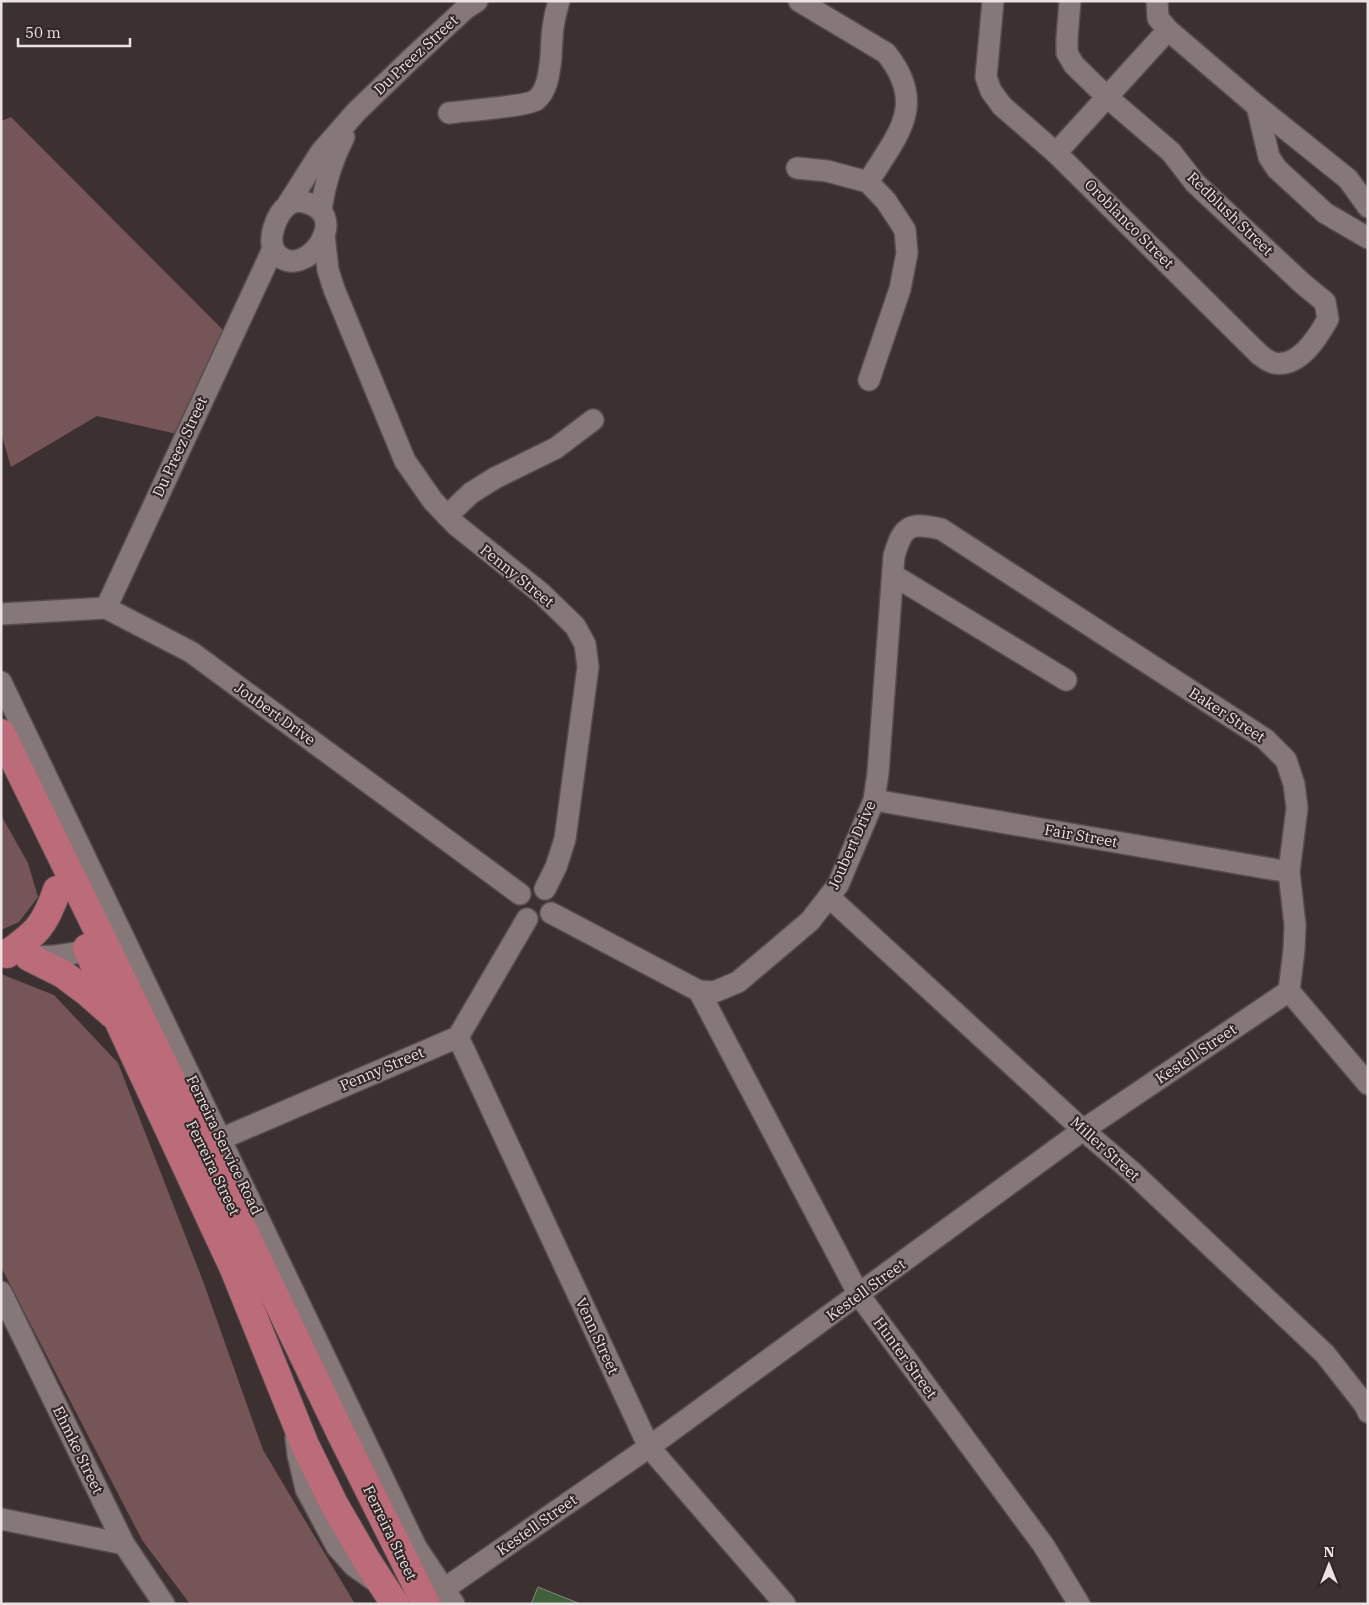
<svg xmlns="http://www.w3.org/2000/svg" width="1369" height="1605" font-family="'IBM Plex Serif',serif">
<style>
.green{fill:#755558}
.building{fill:#3e603b;stroke:#828b81}
.lines{fill:none;stroke-linecap:round;stroke-linejoin:round}
.minor-casing{stroke:#574d4e;stroke-width:24}
.major-casing{stroke:#574d4e;stroke-width:30}
.minor{stroke:#867778;stroke-width:21}
.major{stroke:#bb6b79;stroke-width:28}
.labels{text-anchor:middle;stroke-width:4;stroke-linejoin:round;paint-order:stroke}
.street-label{font-size:15px;fill:#ebe2e3;stroke:#322627}
</style>
<rect width="100%" height="100%" fill="#3d3031"/>
<g class="green">
<polygon points="11,117 231,338 186,436 97,416 11,467 1,433 1,121"/>
<polygon points="1,815 28,863 38,897 19,922 1,930"/>
<polygon points="1,974 54,995 118,1063 203,1281 263,1450 355,1604 190,1604 142,1540 1,1267"/>
</g>
<polygon class="building" points="538,1587 578,1603 578,1604 531,1604"/>
<g class="lines">
<g class="minor-casing">
<g id="minor">
<path d="M799,1L886,53C928,105 897,135 868,182"/>
<path d="M993,1L986,77L991,91L1002,106L1056,153L1260,355C1264,358 1269,362 1274,363C1299,368 1318,337 1328,319L1325,302L1303,284L1195,183L1171,152L1107,97L1074,65L1067,53V38L1070,1"/>
<polyline points="1157,1 1158,18 1168,30 1257,106 1348,179 1368,207"/>
<polyline points="1257,106 1269,157 1277,169 1325,213 1368,238"/>
<path d="M449,113C464,111 528,106 536,100C548,90 549,72 551,58C552,36 552,23 559,1"/>
<polyline points="1056,153 1168,30"/>
<polyline points="797,168 827,171 868,182 886,201 905,230 907,253 900,289 869,380"/>
<path d="M298,201C360,209 303,286 276,253C266,241 276,214 288,205C290,203 295,202 298,201Z"/>
<polyline points="288,204 321,152 356,112 411,59 465,9 477,1"/>
<path d="M321,209C325,183 332,160 344,137"/>
<polyline points="324,235 328,270 334,289 405,461 433,501 456,525 541,593 575,626 585,644 588,667 565,839 556,867 545,889"/>
<polyline points="447,516 471,493 495,478 556,448 593,420"/>
<polyline points="893,575 1066,680"/>
<polyline points="106,608 273,249"/>
<polyline points="1,614 106,608 191,652 520,894"/>
<polyline points="1,682 416,1547 454,1604"/>
<polyline points="874,800 1289,872"/>
<polyline points="829,897 1083,1130 1131,1171 1325,1354 1365,1405 1368,1412"/>
<path d="M551,913L699,991L714,992L738,982L810,921L838,885L874,800L878,773L894,556C903,525 910,522 941,529L1265,739L1286,760L1294,784L1297,808L1289,872L1295,925L1294,950L1289,991L1368,1084"/>
<polyline points="30,957 55,956 102,949"/>
<polyline points="699,991 859,1295 1044,1546 1079,1604"/>
<polyline points="458,1037 649,1447 785,1604"/>
<polyline points="207,1145 458,1037 527,919"/>
<polyline points="1,1292 124,1544 164,1604"/>
<polyline points="296,1438 298,1455 306,1489 337,1547 354,1566 378,1583"/>
<polyline points="1,1519 124,1544"/>
<polyline points="444,1589 649,1447 1083,1130 1289,991"/>
</g>
</g>
<g class="major-casing">
<g id="major">
<polyline points="1,733 179,1096 341,1434 426,1604"/>
<polyline points="87,948 118,1020 234,1269 305,1445 334,1504 367,1561 395,1604"/>
<path d="M7,954C37,933 45,925 57,890"/>
<polyline points="29,957 63,974 87,992 112,1014"/>
</g>
</g>
<use href="#minor" class="minor"/>
<use href="#major" class="major"/>
</g>
<g class="labels">
<g class="street-label">
<text transform="translate(416 55) rotate(-43)" y="5">Du Preez Street</text>
<text transform="translate(1230 214) rotate(44)" y="5">Redblush Street</text>
<text transform="translate(1129 224) rotate(45)" y="5">Oroblanco Street</text>
<text transform="translate(180 447) rotate(-65)" y="5">Du Preez Street</text>
<text transform="translate(517 576) rotate(39)" y="5">Penny Street</text>
<text transform="translate(275 714) rotate(36)" y="5">Joubert Drive</text>
<text transform="translate(1227 715) rotate(33)" y="5">Baker Street</text>
<text transform="translate(1081 836) rotate(10)" y="5">Fair Street</text>
<text transform="translate(852 845) rotate(-66)" y="5">Joubert Drive</text>
<text transform="translate(1196 1054) rotate(-34)" y="5">Kestell Street</text>
<text transform="translate(382 1069) rotate(-23)" y="5">Penny Street</text>
<text transform="translate(224 1145) rotate(64)" y="5">Ferreira Service Road</text>
<text transform="translate(1105 1149) rotate(42)" y="5">Miller Street</text>
<text transform="translate(213 1168) rotate(64)" y="5">Ferreira Street</text>
<text transform="translate(866 1290) rotate(-36)" y="5">Kestell Street</text>
<text transform="translate(597 1336) rotate(65)" y="5">Venn Street</text>
<text transform="translate(905 1358) rotate(54)" y="5">Hunter Street</text>
<text transform="translate(78 1450) rotate(64)" y="5">Ehmke Street</text>
<text transform="translate(537 1525) rotate(-35)" y="5">Kestell Street</text>
<text transform="translate(390 1533) rotate(64)" y="5">Ferreira Street</text>
</g>
</g>
<rect width="1369" height="1605" fill="none" stroke="#ebe2e3" stroke-width="5"/>
<g transform="translate(1329 1565)" stroke="#322627" stroke-width="4" paint-order="stroke">
<path d="M0-4L9 19L0 12L-9 19Z" fill="#ebe2e3"/>
<text y="-8" font-size="14" font-weight="bold" text-anchor="middle" fill="#ebe2e3">N</text>
</g>
<path d="M18 38v8h112v-8" fill="none" stroke="#ebe2e3" stroke-width="2.5"/>
<text x="25" y="38" font-size="15" fill="#ebe2e3" stroke="#322627" stroke-width="4" paint-order="stroke">50 m</text>
</svg>
